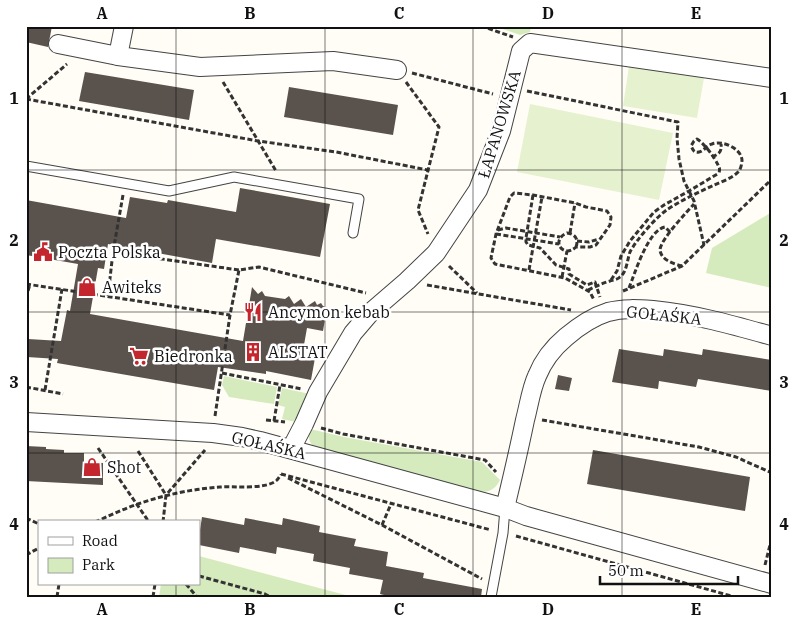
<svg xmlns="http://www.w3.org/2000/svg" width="798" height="623" font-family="'IBM Plex Serif',serif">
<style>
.green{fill:#d5ebbd}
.pitch{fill:#e6f2cf}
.building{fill:#5a524d}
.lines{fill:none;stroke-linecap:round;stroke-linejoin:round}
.lane-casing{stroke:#444;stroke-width:11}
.street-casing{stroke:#444;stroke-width:20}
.path{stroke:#333;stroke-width:3;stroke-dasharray:5 2.5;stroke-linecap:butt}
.lane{stroke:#fff;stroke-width:9}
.street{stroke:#fff;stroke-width:18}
.grid{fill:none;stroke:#111;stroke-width:1;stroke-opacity:0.55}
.labels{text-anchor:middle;stroke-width:5;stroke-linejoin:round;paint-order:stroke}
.street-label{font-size:16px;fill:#111;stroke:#fff}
.poi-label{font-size:16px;fill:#111;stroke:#fff;text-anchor:start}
.neatline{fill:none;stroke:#111;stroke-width:2}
.grid-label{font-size:16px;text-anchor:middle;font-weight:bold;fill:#111}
</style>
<rect width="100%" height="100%" fill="#fffdf5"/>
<g class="green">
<polygon points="494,26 531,26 530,32 520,35"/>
<polygon points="772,212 772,288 706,273 712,248"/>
<polygon points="224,376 277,387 274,404 229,397 222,385"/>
<polygon points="282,388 310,394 296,422 282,419 285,407 278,405"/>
<path d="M310,429L344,437L482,462L500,480C493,494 483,493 469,490L313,446C308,440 308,436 310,429Z"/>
<polygon points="199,556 353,597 159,597 161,584 199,584"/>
</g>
<g class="pitch">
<polygon points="629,66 704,78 697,118 623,106"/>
<polygon points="530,104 673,133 659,200 517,172"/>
</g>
<g class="building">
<polygon points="26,26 52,26 48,47 26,42"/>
<polygon points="85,72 194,90 189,120 79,101"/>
<polygon points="289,87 398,105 393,135 284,117"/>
<polygon points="240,188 330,204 320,257 216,239 212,263 108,244 104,269 98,268 90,314 243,341 252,287 258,294 262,291 265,296 285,299 289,296 294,304 301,299 306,307 315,301 317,305 321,303 323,306 327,307 323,331 307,328 302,356 315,358 311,380 266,371 266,374 218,367 214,390 57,363 58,359 27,357 28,339 61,341 67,310 70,311 78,264 26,255 26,200 126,218 130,197 167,203 168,200 236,212"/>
<polygon points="619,349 663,356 664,349 702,355 703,349 772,360 772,391 698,379 696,387 659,381 658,389 612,382"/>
<polygon points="558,375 572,378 569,391 555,389"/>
<polygon points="26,446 46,447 46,449 64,450 64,453 84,453 84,462 103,463 103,485 26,481"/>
<polygon points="593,450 750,477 745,511 587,484"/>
<polygon points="202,517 244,525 245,518 282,525 283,518 320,526 319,532 356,539 354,546 388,552 386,566 424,573 423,578 482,589 481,597 392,597 380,594 383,580 349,574 350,568 313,561 314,554 277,547 276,554 240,547 239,553 199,545 199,536"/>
</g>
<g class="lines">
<g class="lane-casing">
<g id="lane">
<polyline points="26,166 169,191 234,177 359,199 353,233"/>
<polyline points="491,597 503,533 505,508"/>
</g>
</g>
<g class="street-casing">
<g id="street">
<polyline points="58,44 118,56 200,67 333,61 397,70"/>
<polyline points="118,56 124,26"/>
<polyline points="26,422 213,433 242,437 260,441 505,508 526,516 772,584"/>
<polyline points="291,449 304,424 318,392 353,333 371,312 407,281 436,253 478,190 501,131 521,51 530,43 772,78"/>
<path d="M505,508C512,479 519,449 525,420C529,405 531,389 537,376C543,361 554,347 566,337C579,326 592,317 608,312C623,308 638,309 653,310C694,314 733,325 772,336"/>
</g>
</g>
<g class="path">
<polyline points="481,26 513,37"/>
<polyline points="412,73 493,94"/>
<polyline points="223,82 276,171"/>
<polyline points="406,82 439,127 418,210 428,234"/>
<polyline points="527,91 678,122 677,138 679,159 684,181 694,201 704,245"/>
<polyline points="26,99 258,141 336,152 428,170"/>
<polyline points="26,99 67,64"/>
<path d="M712,157C719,154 722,152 721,144"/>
<polyline points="123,195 113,252 239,270"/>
<polyline points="533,195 526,238 526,242 528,245 540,248 556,265 569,269 569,274 587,285 595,282 600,297"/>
<polyline points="498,230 506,228 560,237"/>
<polyline points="570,233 575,203"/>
<polyline points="496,234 559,244"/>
<polyline points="577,241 589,242 599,239"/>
<path d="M576,247C579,239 575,234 567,233C550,240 563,259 576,247H590L596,245L610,225L611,217L607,211L586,207L575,203L533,195L514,193L510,197L496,234L491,258L495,264L565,278L590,292L594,300"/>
<polyline points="449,266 477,293"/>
<path d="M682,266C674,264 661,260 660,250C660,240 687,212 694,204"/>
<polyline points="529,270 542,197"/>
<polyline points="562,277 567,251"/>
<polyline points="611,280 617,271 621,256 630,241 654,212 664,205 689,191 719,173"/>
<polyline points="26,284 230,315"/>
<polyline points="427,285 571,310"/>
<path d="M629,288C635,273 648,230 665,227L670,232"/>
<path d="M588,290C595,287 602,283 610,281C613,280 617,280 620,277C627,272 627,260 630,252C636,240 657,216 668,209C682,200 697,193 712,186C721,182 733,178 739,171C741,168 742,163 742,160C741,148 722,140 712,144C707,145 704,151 699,152C694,153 693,150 691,146L694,141L697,139C704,143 715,158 718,165C720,169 720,169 719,173"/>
<polyline points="623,291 682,266 772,179"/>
<polyline points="108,296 113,252"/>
<polyline points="26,298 30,284"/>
<polyline points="222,373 302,389"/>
<polyline points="26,387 63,394"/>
<polyline points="45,390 62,289"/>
<polyline points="215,416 230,315 239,270 259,267 366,293"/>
<polyline points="266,420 285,422"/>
<polyline points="542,420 699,447 736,457 772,473"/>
<polyline points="274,421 280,385"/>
<polyline points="321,428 343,434 485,460 496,472"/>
<polyline points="98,448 149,522"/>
<polyline points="138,451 166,495"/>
<polyline points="281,474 491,530"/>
<polyline points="288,478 382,525 482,579"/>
<polyline points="26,518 39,524"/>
<path d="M95,522C109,516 123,509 138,504C164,495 192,489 220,487C234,486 266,490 277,480C277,480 281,475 281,474"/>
<polyline points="163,522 166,495 205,450"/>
<polyline points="382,525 391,504"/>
<polyline points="516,536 735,597"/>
<polyline points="26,555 39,548"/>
<polyline points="765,565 772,537"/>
<polyline points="199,576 265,594 270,597"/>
<polyline points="186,584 197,597"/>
<polyline points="57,597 59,584"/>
<polyline points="153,597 155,584"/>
</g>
<use href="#lane" class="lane"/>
<use href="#street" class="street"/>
</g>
<path class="grid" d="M176,26V522M325,26V597M473,26V597M622,26V597M26,170H772M26,312H772M26,453H772M176,584V597"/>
<defs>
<g id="civic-bare" transform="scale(1.5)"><path d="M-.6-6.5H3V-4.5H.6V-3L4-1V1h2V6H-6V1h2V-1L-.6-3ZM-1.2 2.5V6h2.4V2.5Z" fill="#c4262e" stroke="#fff" stroke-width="2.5" paint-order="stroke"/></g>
<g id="shop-bare" transform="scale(1.5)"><path d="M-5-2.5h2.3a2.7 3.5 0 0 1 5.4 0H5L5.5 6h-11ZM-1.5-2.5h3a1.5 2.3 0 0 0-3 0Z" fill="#c4262e" stroke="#fff" stroke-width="2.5" paint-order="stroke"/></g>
<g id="restaurant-bare" transform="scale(1.5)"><path d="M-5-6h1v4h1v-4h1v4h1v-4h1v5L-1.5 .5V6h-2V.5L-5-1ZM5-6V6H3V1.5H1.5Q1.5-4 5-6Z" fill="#c4262e" stroke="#fff" stroke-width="2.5" paint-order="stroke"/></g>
<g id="building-bare" transform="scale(1.5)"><path d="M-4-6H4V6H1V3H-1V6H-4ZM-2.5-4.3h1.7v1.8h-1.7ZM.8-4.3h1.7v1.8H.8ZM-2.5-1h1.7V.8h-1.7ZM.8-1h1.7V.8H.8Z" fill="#c4262e" stroke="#fff" stroke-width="2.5" paint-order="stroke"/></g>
<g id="supermarket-bare" transform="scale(1.5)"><path d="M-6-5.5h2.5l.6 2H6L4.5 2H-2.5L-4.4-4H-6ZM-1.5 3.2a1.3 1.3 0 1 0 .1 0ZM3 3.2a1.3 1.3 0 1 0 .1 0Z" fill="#c4262e" stroke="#fff" stroke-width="2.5" paint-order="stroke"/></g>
</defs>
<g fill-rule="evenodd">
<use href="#civic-bare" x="43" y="252"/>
<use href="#shop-bare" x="87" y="287"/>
<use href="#restaurant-bare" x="253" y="312"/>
<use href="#building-bare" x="253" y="352"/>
<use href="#supermarket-bare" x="139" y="356"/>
<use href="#shop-bare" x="92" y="467"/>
</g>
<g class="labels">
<g class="street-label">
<text transform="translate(499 124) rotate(-73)" y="6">ŁAPANOWSKA</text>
<text transform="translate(664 315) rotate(6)" y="6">GOŁAŚKA</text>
<text transform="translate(269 445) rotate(13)" y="6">GOŁAŚKA</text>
</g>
<g class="poi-label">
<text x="58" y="258">Poczta Polska</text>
<text x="102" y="293">Awiteks</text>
<text x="268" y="318">Ancymon kebab</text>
<text x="268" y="358">ALSTAT</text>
<text x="154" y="362">Biedronka</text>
<text x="107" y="473">Shot</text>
</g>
</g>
<rect width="798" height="623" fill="none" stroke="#ffffff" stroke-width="55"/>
<rect x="38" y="520" width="162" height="65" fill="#ffffff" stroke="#a0a0a0"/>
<rect x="48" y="537" width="25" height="8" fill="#ffffff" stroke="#a0a0a0"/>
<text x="82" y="546" font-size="15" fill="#111111">Road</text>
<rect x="48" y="558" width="25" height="15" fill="#d5ebbd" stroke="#a0a0a0"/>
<text x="82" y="570" font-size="15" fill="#111111">Park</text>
<path d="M600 576v8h138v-8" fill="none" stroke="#111111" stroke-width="2.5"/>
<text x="608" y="576" font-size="15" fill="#111111" stroke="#ffffff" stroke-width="4" paint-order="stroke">50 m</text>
<rect x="28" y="28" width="742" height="568" class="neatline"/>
<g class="grid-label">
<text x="102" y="19">A</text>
<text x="250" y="19">B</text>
<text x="399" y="19">C</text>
<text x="548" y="19">D</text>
<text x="696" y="19">E</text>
<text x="14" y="104">1</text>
<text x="784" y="104">1</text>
<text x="14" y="246">2</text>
<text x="784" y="246">2</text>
<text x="14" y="388">3</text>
<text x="784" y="388">3</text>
<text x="14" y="530">4</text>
<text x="784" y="530">4</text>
<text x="102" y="615">A</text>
<text x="250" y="615">B</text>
<text x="399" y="615">C</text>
<text x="548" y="615">D</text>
<text x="696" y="615">E</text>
</g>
</svg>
